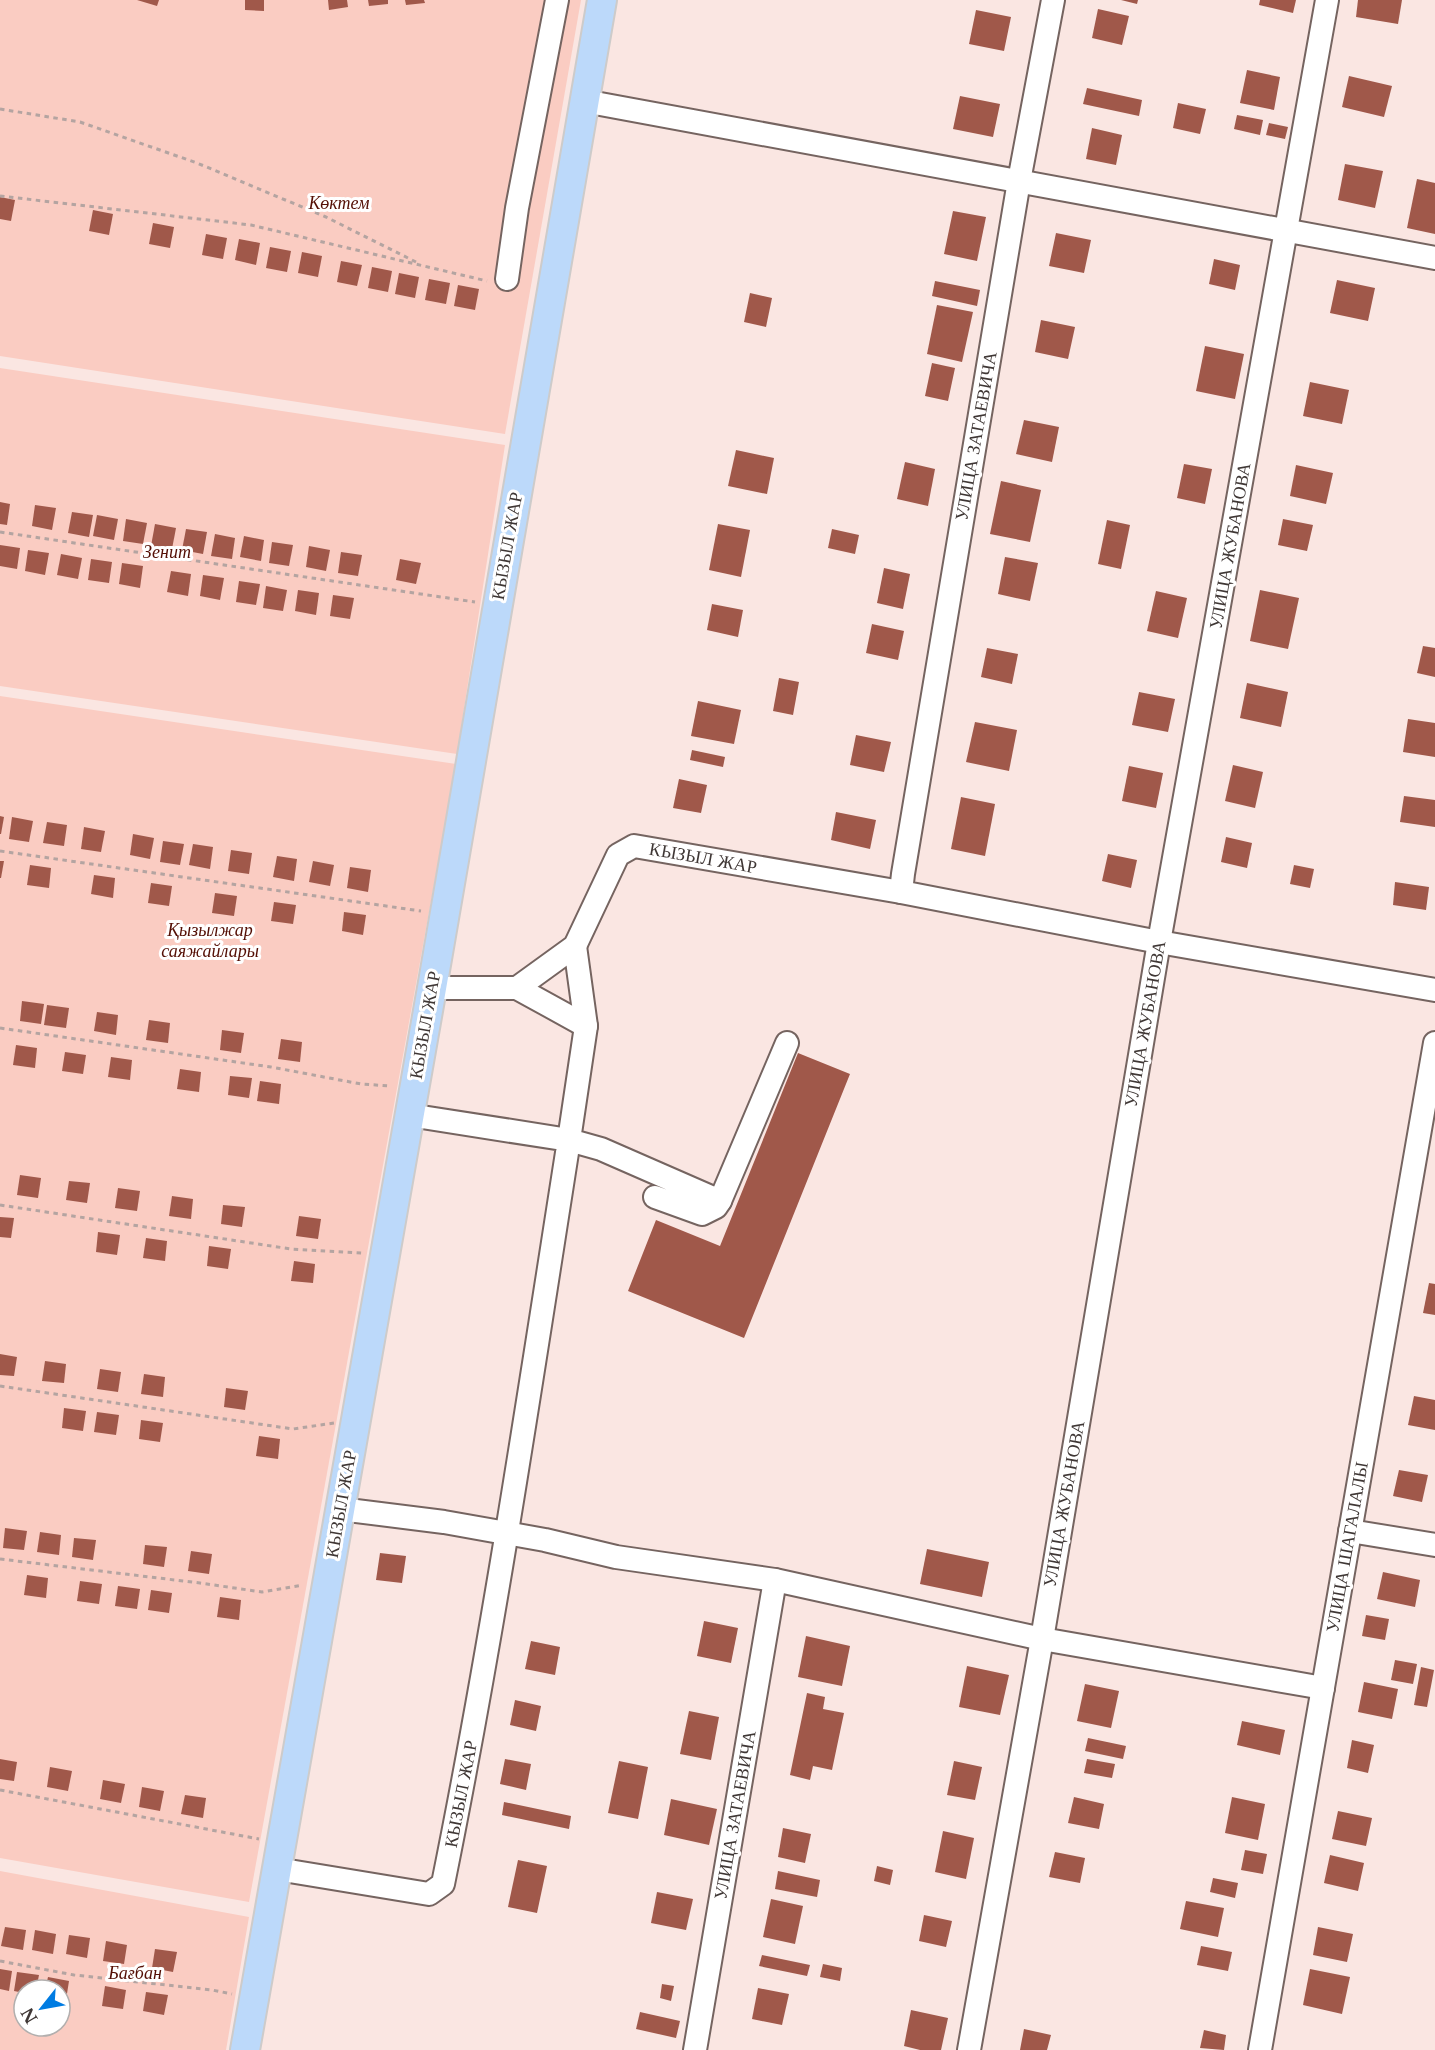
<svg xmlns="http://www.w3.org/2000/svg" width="1435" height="2050" font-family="'Libre Baskerville',serif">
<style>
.green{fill:#faccc2;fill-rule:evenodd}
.building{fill:#a0584a}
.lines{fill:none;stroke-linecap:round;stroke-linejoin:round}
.minor-casing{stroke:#756460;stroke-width:26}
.major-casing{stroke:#cdcbca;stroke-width:32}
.path{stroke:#b4a4a1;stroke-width:3;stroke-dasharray:4.5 4.5;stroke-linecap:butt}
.minor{stroke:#fff;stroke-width:22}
.major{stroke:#bcd9fa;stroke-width:28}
.labels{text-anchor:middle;stroke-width:6;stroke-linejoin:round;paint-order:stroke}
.park-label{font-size:18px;font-style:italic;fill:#540f05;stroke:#fff}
.street-label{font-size:18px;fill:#3f3735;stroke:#fff}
</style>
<rect width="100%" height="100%" fill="#fae6e2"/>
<g class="green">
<polygon points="0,0 581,0 505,434 0,356"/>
<polygon points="0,368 505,445 457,754 0,686"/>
<polygon points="0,696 456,764 249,1902 0,1858"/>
<path d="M0,1871L249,1917L226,2050H0ZM24,1990H60V2026H24Z"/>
</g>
<g class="building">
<polygon points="137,0 159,0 157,6"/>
<polygon points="245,0 264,0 264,11 245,10"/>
<polygon points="328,0 347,0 348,7 329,10"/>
<polygon points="368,0 388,0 388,4 369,6"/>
<polygon points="405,0 424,0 425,3 406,5"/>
<polygon points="1121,0 1138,0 1137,4"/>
<polygon points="1260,0 1296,0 1293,13 1259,5"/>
<polygon points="1358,0 1402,0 1398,24 1356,17"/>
<polygon points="1098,9 1129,16 1122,45 1092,38"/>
<polygon points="976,10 1011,17 1004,51 969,44"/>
<polygon points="1247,70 1280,77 1274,110 1240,103"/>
<polygon points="1349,76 1392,86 1384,117 1342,107"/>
<polygon points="1087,88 1142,100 1139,116 1083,104"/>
<polygon points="960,96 1000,104 993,137 953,129"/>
<polygon points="1178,103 1206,109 1200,134 1173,128"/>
<polygon points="1237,115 1263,120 1260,135 1234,129"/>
<polygon points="1269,123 1288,127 1285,139 1266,135"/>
<polygon points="1092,128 1122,135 1116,165 1086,159"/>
<polygon points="1345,164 1383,171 1375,208 1338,200"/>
<polygon points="1417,179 1435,183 1435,234 1407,228"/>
<polygon points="0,197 15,200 11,221 0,219"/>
<polygon points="93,210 113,214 109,235 89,231"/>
<polygon points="953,211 986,217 977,261 944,254"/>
<polygon points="153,223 174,227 170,248 149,244"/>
<polygon points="1056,233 1091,240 1084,273 1049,266"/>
<polygon points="206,234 227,238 223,259 202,255"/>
<polygon points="239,239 260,243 256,265 235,260"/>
<polygon points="270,247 291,251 287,272 266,268"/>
<polygon points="302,252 322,256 318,277 298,273"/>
<polygon points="1214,259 1240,265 1235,290 1209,284"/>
<polygon points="341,261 362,265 357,286 337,282"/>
<polygon points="372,267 392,271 388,292 368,288"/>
<polygon points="399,273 419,277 415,298 395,294"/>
<polygon points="429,279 450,283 446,304 425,300"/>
<polygon points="1337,280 1375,288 1368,321 1330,313"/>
<polygon points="935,281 980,290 977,306 932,296"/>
<polygon points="458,285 479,289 475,310 454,306"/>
<polygon points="750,293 772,298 766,327 744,322"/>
<polygon points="937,305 973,312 962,362 927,354"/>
<polygon points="1041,320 1075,327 1068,359 1035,352"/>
<polygon points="1205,346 1244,354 1235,399 1196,391"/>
<polygon points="932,363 955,368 948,401 925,396"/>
<polygon points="1310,382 1349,390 1342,424 1303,416"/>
<polygon points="1024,420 1059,427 1052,462 1016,454"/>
<polygon points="736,450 774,458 767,494 728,486"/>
<polygon points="905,462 935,469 928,506 897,499"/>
<polygon points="1184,464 1212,469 1205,504 1177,498"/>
<polygon points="1296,465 1333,473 1326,504 1290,496"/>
<polygon points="1001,481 1041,490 1030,542 990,534"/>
<polygon points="0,502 10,504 7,525 0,524"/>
<polygon points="35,505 56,508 52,530 32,526"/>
<polygon points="72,512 93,515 89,537 68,533"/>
<polygon points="97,515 118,519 114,540 93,536"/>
<polygon points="126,519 147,523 143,544 123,541"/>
<polygon points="1283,519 1313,525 1307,551 1278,545"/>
<polygon points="1107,520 1130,525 1121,569 1098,564"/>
<polygon points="155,524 176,528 172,549 151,546"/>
<polygon points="718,524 750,530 741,577 709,570"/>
<polygon points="186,529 207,532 203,554 182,550"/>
<polygon points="832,529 859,535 855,554 828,548"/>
<polygon points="215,534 235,538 232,559 211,556"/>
<polygon points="244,536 264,540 261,561 240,557"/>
<polygon points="272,542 293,545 289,566 269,563"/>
<polygon points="0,545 20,548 17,569 0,566"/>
<polygon points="309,546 330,550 326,571 306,567"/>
<polygon points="28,550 49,553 45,575 25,571"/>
<polygon points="341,552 362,555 358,576 338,573"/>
<polygon points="61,554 82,558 78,579 57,575"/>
<polygon points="1005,557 1038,563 1030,601 998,594"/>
<polygon points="91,559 112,562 109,583 88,580"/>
<polygon points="400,559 421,563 416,584 396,580"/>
<polygon points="122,563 143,566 140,588 119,584"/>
<polygon points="884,568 910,574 903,609 877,603"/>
<polygon points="171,571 191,574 188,596 167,592"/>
<polygon points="203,575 224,578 220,600 200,596"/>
<polygon points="239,581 260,584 256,605 236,602"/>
<polygon points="266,586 287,590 283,611 263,608"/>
<polygon points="298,590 319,593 316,615 295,611"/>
<polygon points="1260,590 1299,598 1288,649 1250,641"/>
<polygon points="1156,591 1187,598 1178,638 1147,631"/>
<polygon points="333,595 354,598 350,619 330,616"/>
<polygon points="712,604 743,610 738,637 707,630"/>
<polygon points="872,624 904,631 898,660 866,653"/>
<polygon points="1423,646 1435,648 1435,677 1417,673"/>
<polygon points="987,648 1018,654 1012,684 981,677"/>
<polygon points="779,678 799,682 793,715 773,711"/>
<polygon points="1247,683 1288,692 1281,727 1240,718"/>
<polygon points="1139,692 1175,699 1168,732 1132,725"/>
<polygon points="698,701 741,710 734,744 691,736"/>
<polygon points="1408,719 1435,723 1435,757 1403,752"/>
<polygon points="975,722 1017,730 1009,771 966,762"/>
<polygon points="856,735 891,742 884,772 850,765"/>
<polygon points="692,750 725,757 723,767 690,760"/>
<polygon points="1233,765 1263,772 1255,808 1225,801"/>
<polygon points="1129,766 1163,773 1156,808 1122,801"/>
<polygon points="679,779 707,785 701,813 673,808"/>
<polygon points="1404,796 1435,800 1435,827 1400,822"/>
<polygon points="961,797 995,804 985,856 951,849"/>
<polygon points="836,812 876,820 870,849 831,840"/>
<polygon points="0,816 4,817 1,834 0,834"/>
<polygon points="12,817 33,821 29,842 9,839"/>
<polygon points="47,822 67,825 64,846 43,843"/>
<polygon points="84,827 105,831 101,852 81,849"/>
<polygon points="133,834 154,838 150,859 130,855"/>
<polygon points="1226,837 1252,843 1247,868 1221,862"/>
<polygon points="163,841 184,844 180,865 160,862"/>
<polygon points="193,844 213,847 210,869 189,865"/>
<polygon points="231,850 252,853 249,874 228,871"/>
<polygon points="1108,854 1137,860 1131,888 1102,881"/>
<polygon points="277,856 297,859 294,881 273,877"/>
<polygon points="0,861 4,861 1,878 0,878"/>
<polygon points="313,861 334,865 330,886 309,882"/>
<polygon points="30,865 51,868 49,888 27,885"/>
<polygon points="1294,865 1314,869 1310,888 1290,884"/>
<polygon points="350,867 371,870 368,892 347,888"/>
<polygon points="94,875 115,878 113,898 91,894"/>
<polygon points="1395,882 1429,887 1426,910 1393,905"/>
<polygon points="151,883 172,886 169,906 148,903"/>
<polygon points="215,893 237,896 234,916 212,913"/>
<polygon points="274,902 296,905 293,924 271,921"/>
<polygon points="344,912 366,915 363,935 342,931"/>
<polygon points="22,1001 44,1004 41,1024 20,1021"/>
<polygon points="47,1005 69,1008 66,1028 44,1025"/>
<polygon points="97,1012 118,1015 116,1035 94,1031"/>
<polygon points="149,1020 170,1023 168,1043 146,1040"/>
<polygon points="222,1030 244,1033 241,1053 220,1050"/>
<polygon points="281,1039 302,1042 300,1062 278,1059"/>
<polygon points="16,1045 37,1048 35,1068 13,1065"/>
<polygon points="65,1052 86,1055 83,1074 62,1071"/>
<polygon points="798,1053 850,1074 744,1338 628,1291 656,1220 720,1246"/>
<polygon points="111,1057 132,1060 130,1080 108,1077"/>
<polygon points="180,1069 201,1072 199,1092 177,1089"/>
<polygon points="230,1076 252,1078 249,1098 228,1095"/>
<polygon points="260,1081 281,1084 279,1104 257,1101"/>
<polygon points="20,1175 41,1178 38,1198 17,1195"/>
<polygon points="69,1181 90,1183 87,1203 66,1200"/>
<polygon points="118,1188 140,1191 137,1211 115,1208"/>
<polygon points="172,1196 193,1199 191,1219 169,1216"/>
<polygon points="223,1205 245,1207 242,1227 221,1224"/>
<polygon points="299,1216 321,1219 318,1239 296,1236"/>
<polygon points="0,1217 14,1218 11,1238 0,1237"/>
<polygon points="98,1232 120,1235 117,1255 96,1252"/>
<polygon points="146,1238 167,1241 165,1261 143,1258"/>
<polygon points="209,1246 231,1249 228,1269 207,1266"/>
<polygon points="294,1261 315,1264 313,1283 291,1281"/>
<polygon points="1429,1283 1435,1284 1435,1315 1423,1313"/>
<polygon points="0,1354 17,1357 14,1376 0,1375"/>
<polygon points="45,1361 66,1364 64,1383 42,1381"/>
<polygon points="100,1369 121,1372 118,1392 97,1389"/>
<polygon points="144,1374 165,1377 163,1397 141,1394"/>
<polygon points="226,1388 248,1391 245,1410 224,1407"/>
<polygon points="1414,1396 1435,1400 1435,1430 1408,1425"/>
<polygon points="64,1408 86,1411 83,1431 62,1428"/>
<polygon points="97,1412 119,1415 116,1435 94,1432"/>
<polygon points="141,1420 163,1423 160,1442 139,1439"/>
<polygon points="259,1436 280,1439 278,1459 256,1456"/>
<polygon points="1399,1470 1428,1475 1422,1502 1393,1496"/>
<polygon points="5,1528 27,1531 24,1550 3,1548"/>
<polygon points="40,1532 61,1535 59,1555 37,1552"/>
<polygon points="74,1538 96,1540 93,1560 72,1557"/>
<polygon points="145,1545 167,1547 164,1567 143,1564"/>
<polygon points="927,1549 989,1562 982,1597 920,1584"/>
<polygon points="191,1551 212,1554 209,1574 188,1571"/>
<polygon points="380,1553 406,1556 402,1583 376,1580"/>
<polygon points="1383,1572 1420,1580 1415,1607 1377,1599"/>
<polygon points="27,1575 48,1578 46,1598 24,1595"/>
<polygon points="80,1581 102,1584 99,1604 77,1601"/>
<polygon points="118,1586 140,1589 137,1609 115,1606"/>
<polygon points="151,1590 172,1593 169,1613 148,1610"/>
<polygon points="220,1597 241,1600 239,1620 217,1617"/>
<polygon points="1366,1615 1389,1619 1385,1640 1362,1636"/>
<polygon points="704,1621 738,1628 731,1663 697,1656"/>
<polygon points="806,1636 850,1646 842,1686 798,1677"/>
<polygon points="531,1641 560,1647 555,1675 525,1669"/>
<polygon points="1395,1660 1417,1664 1413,1684 1391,1680"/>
<polygon points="967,1666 1009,1675 1000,1715 959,1707"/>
<polygon points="1421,1667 1434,1670 1427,1707 1414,1705"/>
<polygon points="1364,1682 1398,1689 1392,1719 1358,1712"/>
<polygon points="1085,1684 1119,1691 1111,1728 1077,1721"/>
<polygon points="807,1693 825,1697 823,1709 844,1713 832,1770 813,1766 810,1780 790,1775"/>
<polygon points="515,1700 541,1706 536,1731 510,1725"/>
<polygon points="689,1711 719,1717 711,1760 680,1754"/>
<polygon points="1242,1721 1285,1730 1280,1755 1237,1745"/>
<polygon points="1088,1738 1126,1746 1123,1759 1085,1751"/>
<polygon points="1352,1740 1374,1745 1368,1773 1347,1768"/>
<polygon points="0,1759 17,1762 14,1781 0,1779"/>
<polygon points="505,1759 531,1764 526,1790 500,1784"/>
<polygon points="1087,1759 1115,1764 1112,1778 1084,1773"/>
<polygon points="619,1761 648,1767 638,1819 608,1813"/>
<polygon points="954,1761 982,1767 975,1800 947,1795"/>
<polygon points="50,1767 72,1771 68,1791 47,1787"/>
<polygon points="103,1780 125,1784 121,1803 100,1799"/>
<polygon points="142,1787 164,1791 160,1811 139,1807"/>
<polygon points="185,1795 206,1798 203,1818 181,1814"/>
<polygon points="1074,1797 1104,1804 1099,1829 1068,1823"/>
<polygon points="1232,1797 1265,1804 1258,1840 1225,1833"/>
<polygon points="671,1799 717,1809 709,1845 664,1835"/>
<polygon points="504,1802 571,1816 569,1829 502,1815"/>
<polygon points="1338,1811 1372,1818 1366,1846 1332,1839"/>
<polygon points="783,1828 811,1834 805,1863 778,1857"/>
<polygon points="943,1831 974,1838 966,1879 935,1872"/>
<polygon points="1245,1850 1267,1854 1263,1874 1241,1870"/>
<polygon points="1055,1852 1085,1858 1080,1883 1049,1877"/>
<polygon points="1330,1855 1364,1863 1358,1891 1324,1883"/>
<polygon points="518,1860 547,1866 537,1913 508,1907"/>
<polygon points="877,1866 893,1870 890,1885 874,1881"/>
<polygon points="778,1871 820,1880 817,1897 775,1889"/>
<polygon points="1213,1878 1238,1883 1235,1898 1210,1892"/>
<polygon points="657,1892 693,1899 686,1930 651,1923"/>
<polygon points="771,1899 803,1906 795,1944 763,1937"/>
<polygon points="1186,1901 1224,1908 1218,1937 1180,1929"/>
<polygon points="924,1915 952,1921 946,1947 919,1941"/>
<polygon points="5,1927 26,1930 23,1950 1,1946"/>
<polygon points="1318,1927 1353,1934 1347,1962 1313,1955"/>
<polygon points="35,1930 56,1934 53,1954 32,1950"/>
<polygon points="69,1935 90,1938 87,1958 66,1954"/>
<polygon points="106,1941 127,1945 124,1964 103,1961"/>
<polygon points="1201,1946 1232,1952 1228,1971 1197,1965"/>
<polygon points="155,1949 177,1952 173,1972 152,1968"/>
<polygon points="762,1955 810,1965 807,1976 759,1966"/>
<polygon points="823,1964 842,1968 840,1981 820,1977"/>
<polygon points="0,1969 12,1971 9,1991 0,1989"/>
<polygon points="1310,1969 1350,1977 1342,2014 1303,2005"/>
<polygon points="17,1972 39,1975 36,1990 24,1990 24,1993 14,1991"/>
<polygon points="48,1977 69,1981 66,2000 60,1999 60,1990 45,1990"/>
<polygon points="662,1984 674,1986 671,2001 660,1998"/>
<polygon points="105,1986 126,1990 123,2009 102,2006"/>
<polygon points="758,1988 789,1994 782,2025 752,2019"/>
<polygon points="146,1992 168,1995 164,2015 143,2011"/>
<polygon points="911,2010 948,2018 941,2050 920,2050 904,2046"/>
<polygon points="640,2012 680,2021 676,2038 636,2029"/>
<polygon points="1024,2029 1051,2035 1047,2050 1020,2050"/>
<polygon points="1204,2030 1226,2035 1224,2050 1200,2048"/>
</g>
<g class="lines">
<g class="minor-casing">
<g id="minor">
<polyline points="1053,0 1019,181 903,874 901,892 1159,942 1435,990"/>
<polyline points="584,101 1435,258"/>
<polyline points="507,279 517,208 557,0"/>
<polyline points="575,946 586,1026 569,1140 601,1149 720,1201 716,1207 702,1214 655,1197"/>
<polyline points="432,988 517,988 575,946 618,855 634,846 901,892"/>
<polyline points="517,988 586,1026"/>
<polyline points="720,1201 787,1043"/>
<polyline points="340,1509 444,1522 545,1540 616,1557 775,1580 1042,1639 1323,1688"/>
<polyline points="1350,1531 1435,1545"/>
<path d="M277,1869L429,1894L443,1884C493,1637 530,1388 569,1140L409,1115"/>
<polyline points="695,2050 775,1580"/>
<polyline points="969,2050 1042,1639 1159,942 1327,0"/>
<polyline points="1260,2050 1435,1043"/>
</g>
</g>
<g class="major-casing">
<polyline id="major" points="245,2050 432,988 602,0"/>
</g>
<g class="path">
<polyline points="0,109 80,122 197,163 326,217 420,264"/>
<polyline points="0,196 251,225 487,281"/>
<polyline points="0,532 475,602"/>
<polyline points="0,851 421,911"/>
<polyline points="0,1028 271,1067 361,1084 391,1086"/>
<polyline points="0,1205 291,1249 362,1253"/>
<polyline points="0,1386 293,1429 334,1423"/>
<polyline points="0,1559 200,1583 262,1592 303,1585"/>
<polyline points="0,1790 259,1839"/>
<polyline points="0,1961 74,1975 212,1990 232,1994"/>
</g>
<use href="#minor" class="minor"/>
<use href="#major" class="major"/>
</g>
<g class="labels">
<g class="park-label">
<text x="339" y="209">Көктем</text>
<text x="167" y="558">Зенит</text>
<text x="210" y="936">Қызылжар<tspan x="210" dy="21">саяжайлары</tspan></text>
<text x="135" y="1979">Бағбан</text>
</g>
<g class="street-label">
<text transform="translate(976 436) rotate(-80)" y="6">УЛИЦА ЗАТАЕВИЧА</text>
<text transform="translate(507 546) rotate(-80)" y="6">КЫЗЫЛ ЖАР</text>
<text transform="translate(1230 546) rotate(-80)" y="6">УЛИЦА ЖУБАНОВА</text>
<text transform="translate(703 858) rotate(10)" y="6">КЫЗЫЛ ЖАР</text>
<text transform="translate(1145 1024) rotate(-80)" y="6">УЛИЦА ЖУБАНОВА</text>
<text transform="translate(425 1025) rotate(-80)" y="6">КЫЗЫЛ ЖАР</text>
<text transform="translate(341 1504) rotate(-80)" y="6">КЫЗЫЛ ЖАР</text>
<text transform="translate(1064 1504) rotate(-80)" y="6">УЛИЦА ЖУБАНОВА</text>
<text transform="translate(1347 1547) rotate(-80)" y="6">УЛИЦА ШАГАЛАЛЫ</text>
<text transform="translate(461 1794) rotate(-79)" y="6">КЫЗЫЛ ЖАР</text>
<text transform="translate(735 1815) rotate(-80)" y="6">УЛИЦА ЗАТАЕВИЧА</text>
</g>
</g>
<g transform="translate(42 2008) rotate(239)"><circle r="28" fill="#ffffff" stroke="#b2afae" stroke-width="1.5"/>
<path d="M0-4.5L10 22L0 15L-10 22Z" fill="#007ce2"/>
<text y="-9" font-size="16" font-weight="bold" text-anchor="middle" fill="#3f3735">N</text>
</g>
</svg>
